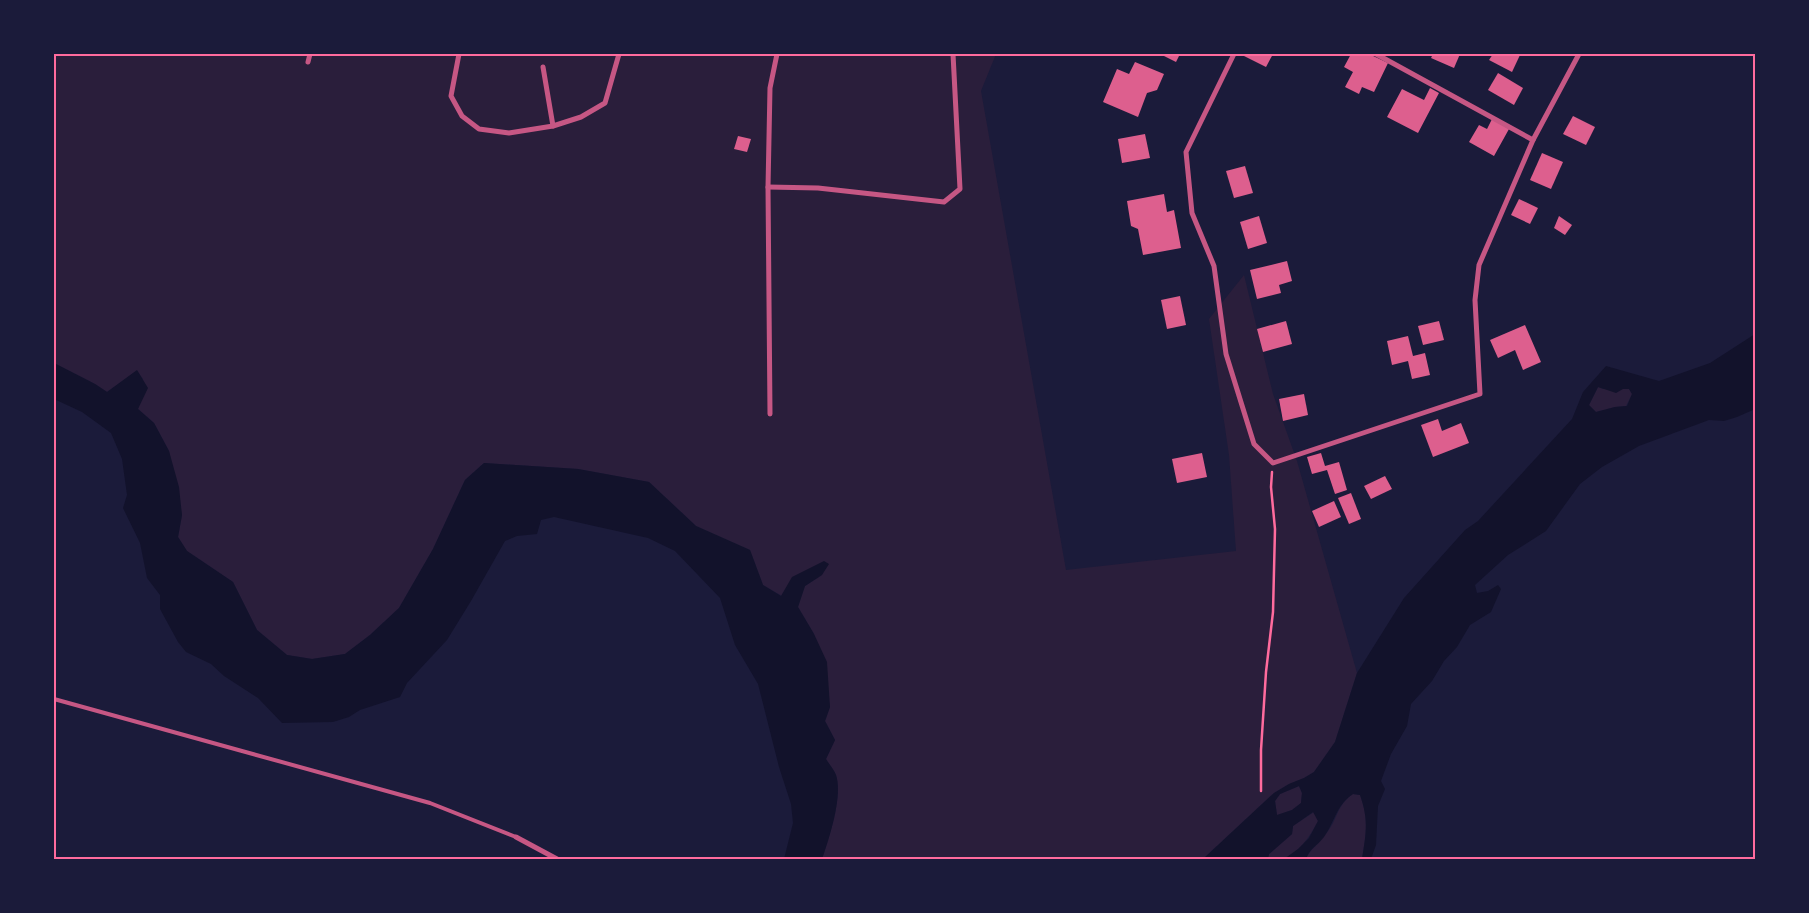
<svg xmlns="http://www.w3.org/2000/svg" width="1809" height="913" font-family="Arial,sans-serif">
<style>
.green{fill:#2a1e3b}
.water{fill:#12122b;fill-rule:evenodd}
.building{fill:#dd5f8e}
.lines{fill:none;stroke-linecap:round;stroke-linejoin:round}
.path{stroke:#ff6b9d;stroke-width:2.5}
.service{stroke:#c65784;stroke-width:4}
.minor{stroke:#c65784;stroke-width:5}
.neatline{fill:none;stroke:#ff6b9d;stroke-width:2}
</style>
<rect width="100%" height="100%" fill="#1b1b3a"/>
<g class="green">
<path d="M54,54H996L981,91L1066,570L1236,551L1229,455L1209,319L1244,275L1273,394L1297,461L1357,673L1335,742L1314,772L1304,778L1289,784L1274,793L1203,859H822C829,839 843,796 836,775C834,770 829,764 826,759L835,740L825,721L830,707L814,634L798,607L805,586L822,575L782,596L763,585L750,550L696,526L649,482L578,469L484,463L465,480L433,549L399,608L370,635L345,654L312,659L287,655L257,630L233,582L187,551L178,537L182,515L169,451L154,423L138,409L143,379L137,371L107,392L95,384L54,363Z"/>
<polygon points="1598,387 1603,389 1629,389 1632,394 1626,406 1615,407 1596,412 1589,405"/>
<polygon points="1299,786 1302,793 1301,803 1292,810 1277,815 1275,801 1280,794"/>
<path d="M1353,794L1360,795C1369,820 1366,834 1362,859H1306C1310,849 1315,848 1321,840C1325,835 1330,829 1333,823C1338,812 1342,801 1353,794Z"/>
<path d="M1314,812L1318,821C1311,835 1297,856 1281,859C1277,860 1272,859 1268,859L1269,854L1292,834L1293,826Z"/>
</g>
<g class="water">
<path d="M1755,334V392L1753,394V410L1737,417L1724,421L1709,420L1639,446L1602,467L1580,484L1546,531L1508,555L1475,585L1477,593L1488,591L1498,585L1501,589L1491,612L1470,625L1457,647L1444,661L1432,681L1411,704L1407,726L1391,754L1381,781L1385,789L1378,806L1376,845L1371,859H1362C1366,834 1369,820 1360,795L1353,794C1337,804 1334,823 1324,837C1317,846 1310,848 1306,859H1284L1298,849L1309,838L1318,821L1313,812L1293,826L1292,834L1269,854L1268,859H1203L1274,793L1289,784L1304,778L1314,772L1335,742L1357,673L1404,598L1465,530L1478,521L1572,419L1583,392L1606,366L1659,381L1710,363ZM1598,387L1616,393L1623,389H1629L1632,394L1627,406L1615,407L1596,412L1589,405ZM1299,786L1302,793L1301,803L1292,810L1277,815L1275,801L1280,794Z"/>
<path d="M54,363L95,384L107,392L137,370L148,388L138,409L154,423L169,451L179,487L182,515L178,537L187,551L233,582L257,630L287,655L312,659L345,654L370,635L399,608L433,549L465,480L484,463L578,469L649,482L696,526L750,550L763,585L781,596L792,577L824,561L829,564L822,575L805,586L798,607L814,634L827,662L830,707L825,721L835,740L826,759C829,764 834,770 836,775C843,796 829,839 822,859H784L793,823L791,804L779,767L758,684L735,645L720,598L675,551L648,538L554,517L541,520L537,534L517,536L505,541L471,601L447,640L407,683L400,697L360,710L349,717L333,722L282,723L258,698L224,676L211,664L186,652L178,642L160,609V595L147,578L140,543L123,508L127,495L122,459L111,433L82,412L54,399Z"/>
</g>
<g class="building">
<polygon points="1160,54 1180,54 1176,62"/>
<polygon points="1245,54 1273,54 1266,67 1244,56"/>
<polygon points="1351,54 1369,54 1388,63 1374,92 1362,87 1359,94 1345,87 1353,72 1344,67"/>
<polygon points="1433,54 1460,54 1454,68 1431,58"/>
<polygon points="1493,54 1517,54 1520,55 1512,72 1489,60"/>
<polygon points="1135,62 1164,74 1157,90 1147,93 1138,117 1103,102 1117,69 1129,74"/>
<polygon points="1498,73 1523,88 1514,105 1488,90"/>
<polygon points="1430,88 1439,93 1418,133 1387,117 1402,89 1424,100"/>
<polygon points="1573,116 1595,127 1586,145 1563,134"/>
<polygon points="1492,119 1509,129 1494,156 1469,142 1479,125 1487,129"/>
<polygon points="1145,134 1150,158 1122,163 1118,139"/>
<polygon points="738,136 751,139 747,152 734,149"/>
<polygon points="1542,153 1563,162 1551,189 1530,180"/>
<polygon points="1245,166 1253,193 1234,198 1226,171"/>
<polygon points="1164,194 1167,212 1174,210 1181,248 1143,255 1138,229 1131,226 1127,201"/>
<polygon points="1519,199 1538,208 1530,224 1511,215"/>
<polygon points="1259,216 1267,243 1248,249 1240,222"/>
<polygon points="1559,216 1572,225 1565,235 1554,228"/>
<polygon points="1287,261 1292,281 1279,285 1281,293 1257,299 1250,270"/>
<polygon points="1180,296 1186,325 1167,329 1161,300"/>
<polygon points="1286,321 1292,344 1263,352 1257,329"/>
<polygon points="1439,321 1444,340 1423,345 1418,326"/>
<polygon points="1525,325 1541,362 1523,370 1515,350 1498,358 1490,340"/>
<polygon points="1408,336 1413,356 1425,353 1430,375 1412,379 1408,361 1392,365 1387,341"/>
<polygon points="1304,394 1308,415 1283,421 1279,399"/>
<polygon points="1438,419 1442,431 1461,423 1469,443 1433,457 1421,425"/>
<polygon points="1202,453 1207,477 1177,483 1172,459"/>
<polygon points="1321,453 1325,466 1339,462 1347,490 1335,494 1327,470 1312,474 1307,457"/>
<polygon points="1385,476 1392,489 1371,499 1364,486"/>
<polygon points="1351,493 1361,519 1349,524 1338,498"/>
<polygon points="1334,501 1341,517 1319,527 1312,511"/>
</g>
<g class="lines">
<polyline class="path" points="1261,791 1261,750 1266,672 1273,612 1275,529 1271,487 1272,472"/>
<polyline class="service" points="54,699 430,803 516,837"/>
<g class="minor">
<polyline points="459,54 451,96 462,116 479,129 509,133 553,126 543,67"/>
<polyline points="1234,54 1186,152 1192,213 1214,266 1226,354 1254,444 1273,463 1480,394 1475,300 1479,265 1533,140 1579,54"/>
<polyline points="1376,54 1533,140"/>
<polyline points="308,62 310,54"/>
<polyline points="553,126 581,117 605,103 619,54"/>
<polyline points="768,187 818,188 944,202 960,189 953,54"/>
<polyline points="770,414 768,187 770,88 777,54"/>
<polyline points="516,837 557,859"/>
</g>
</g>
<rect width="1809" height="913" fill="none" stroke="#1b1b3a" stroke-width="110"/>
<rect x="55" y="55" width="1699" height="803" class="neatline"/>
</svg>
